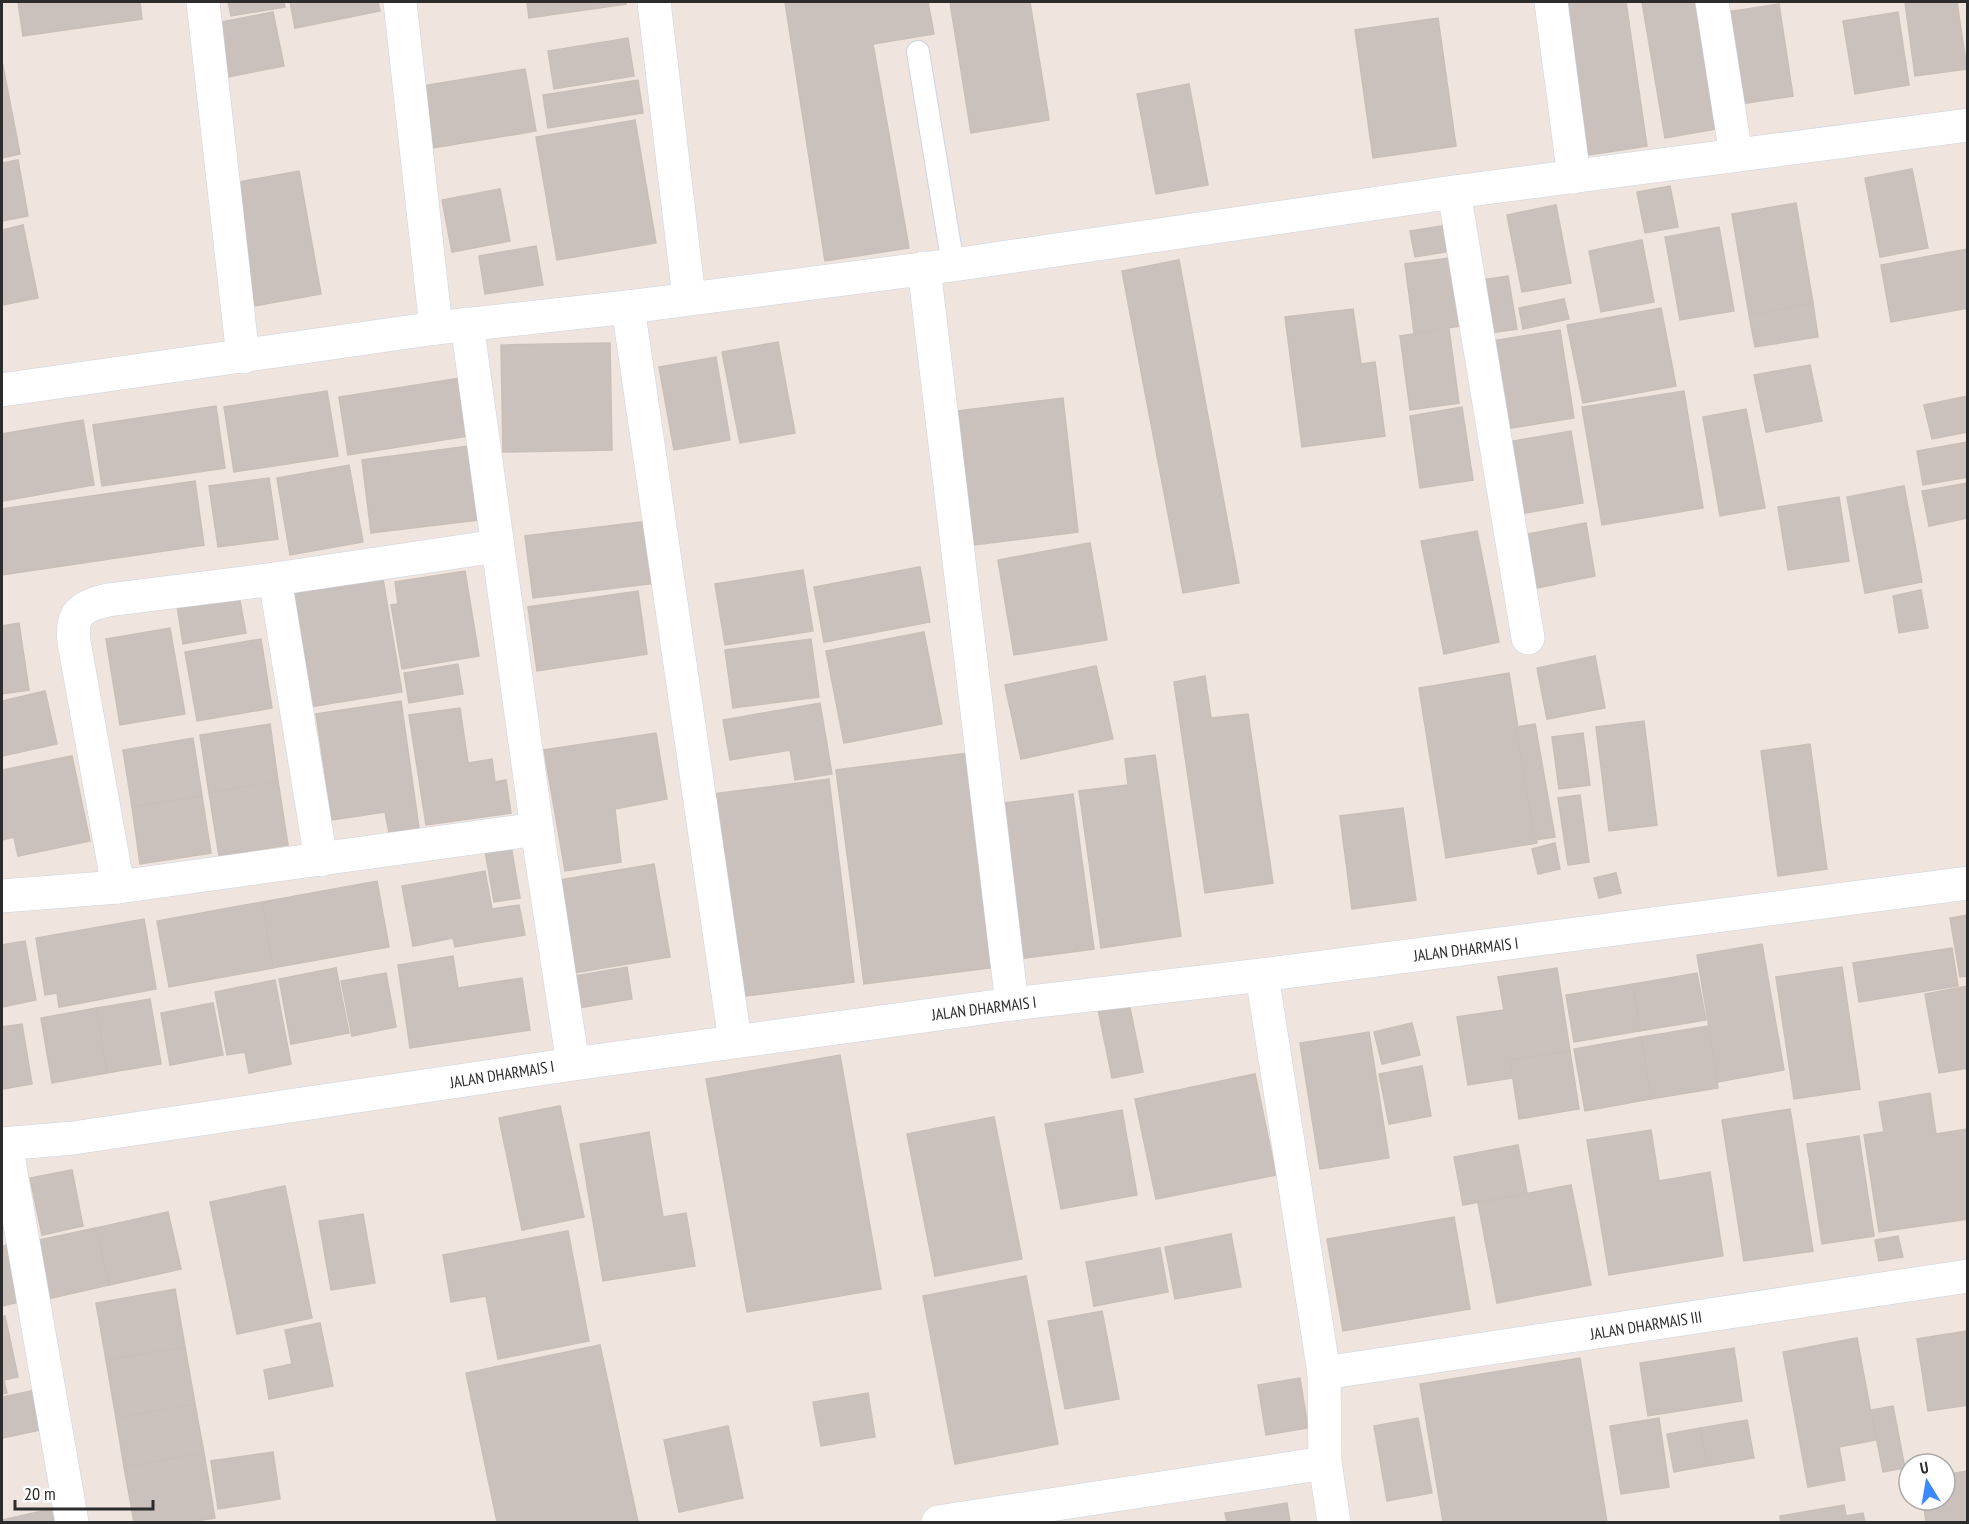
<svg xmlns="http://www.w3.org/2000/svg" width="1969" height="1524" font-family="'PT Sans Narrow',sans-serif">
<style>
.building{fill:#cac1bd;stroke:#cabfb7;stroke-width:1.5}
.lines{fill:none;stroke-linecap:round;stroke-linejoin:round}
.service-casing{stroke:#ccd4df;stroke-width:24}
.minor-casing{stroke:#ccd4df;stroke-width:34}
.service{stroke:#fff;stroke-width:22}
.minor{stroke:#fff;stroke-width:33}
.labels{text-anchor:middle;stroke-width:6;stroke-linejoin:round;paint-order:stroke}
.street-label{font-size:16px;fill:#2c2c2c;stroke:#fff}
</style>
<rect width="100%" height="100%" fill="#efe4de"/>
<g class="building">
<polygon points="18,2 140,2 142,19 23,36"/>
<polygon points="228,2 284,2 285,7 231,16"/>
<polygon points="290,2 378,2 380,11 295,28"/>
<polygon points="527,2 626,2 626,4 529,18"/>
<polygon points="785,2 928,2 934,34 873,44 909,248 825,261"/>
<polygon points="950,2 1030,2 1049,120 971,133"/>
<polygon points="1566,2 1626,2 1647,146 1589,155"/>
<polygon points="1642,2 1700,2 1722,128 1665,138"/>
<polygon points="1905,2 1957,2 1967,69 1915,76"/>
<polygon points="1779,4 1793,96 1741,104 1727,12"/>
<polygon points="273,12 284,66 222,78 211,24"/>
<polygon points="1898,12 1909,85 1855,94 1843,21"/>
<polygon points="1438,18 1456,146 1373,158 1355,30"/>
<polygon points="628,38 634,76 554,89 548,51"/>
<polygon points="2,61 20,154 2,158"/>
<polygon points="525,69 536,131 433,148 422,86"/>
<polygon points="638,80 643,113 548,128 543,95"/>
<polygon points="1189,84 1208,185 1156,194 1137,94"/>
<polygon points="635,120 656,243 557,260 536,137"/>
<polygon points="18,160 28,216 2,221 2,163"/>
<polygon points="1912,169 1928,248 1880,257 1865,178"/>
<polygon points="299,171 321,294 255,306 233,183"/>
<polygon points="1670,186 1678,227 1645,233 1637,192"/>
<polygon points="500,189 510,241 452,252 442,200"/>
<polygon points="1796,203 1813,303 1749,315 1732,214"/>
<polygon points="1556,205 1571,283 1522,292 1507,215"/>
<polygon points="1453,224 1457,250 1415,257 1410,231"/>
<polygon points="23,225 38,298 2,305 2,230"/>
<polygon points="1719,227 1734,311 1680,320 1665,237"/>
<polygon points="1642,240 1654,302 1601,312 1589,251"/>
<polygon points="536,246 543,285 485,294 479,256"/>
<polygon points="1968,249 1968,308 1891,322 1881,265"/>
<polygon points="1457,257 1467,325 1414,333 1405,264"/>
<polygon points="1179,260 1239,583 1183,593 1122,271"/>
<polygon points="1508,276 1517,329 1484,334 1475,281"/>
<polygon points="1564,299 1569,319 1523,329 1519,308"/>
<polygon points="1813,303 1818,337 1755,347 1749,315"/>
<polygon points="1661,308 1676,386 1583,403 1567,325"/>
<polygon points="1353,309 1361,364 1375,362 1385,436 1302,447 1285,317"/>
<polygon points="1449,329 1459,403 1410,410 1400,336"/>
<polygon points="1560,330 1574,418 1499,430 1485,342"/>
<polygon points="778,342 795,433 740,443 722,352"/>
<polygon points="610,343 612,450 503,452 501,345"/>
<polygon points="716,357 730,440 674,450 659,367"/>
<polygon points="1810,365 1822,421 1766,432 1754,375"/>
<polygon points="460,378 469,436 348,455 339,397"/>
<polygon points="327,391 338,456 234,472 224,407"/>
<polygon points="1684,391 1703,508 1602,525 1582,407"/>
<polygon points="1968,396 1968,432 1932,439 1924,405"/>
<polygon points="1063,398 1078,532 966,546 950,412"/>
<polygon points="216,406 225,468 102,486 93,425"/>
<polygon points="1462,407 1473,480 1420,488 1410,416"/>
<polygon points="1746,409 1765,508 1720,516 1703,417"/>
<polygon points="83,420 94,485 2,501 2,434"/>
<polygon points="1571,431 1583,503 1514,515 1502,443"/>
<polygon points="1968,442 1968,477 1923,485 1917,451"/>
<polygon points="469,446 478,520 371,533 362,460"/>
<polygon points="349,465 363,542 290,555 277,478"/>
<polygon points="269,478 278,539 218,547 209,486"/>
<polygon points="195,481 204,545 2,575 2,509"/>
<polygon points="1968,483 1968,518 1929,526 1922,491"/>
<polygon points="1904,486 1922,582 1865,593 1847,497"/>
<polygon points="1839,497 1849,561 1788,570 1778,507"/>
<polygon points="649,521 656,583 533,598 525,536"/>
<polygon points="1586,523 1595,576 1527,590 1517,536"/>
<polygon points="1477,531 1499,642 1444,654 1421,541"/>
<polygon points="1090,543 1107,640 1014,655 998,560"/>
<polygon points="920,567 930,622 824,642 814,587"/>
<polygon points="803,570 813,631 725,645 715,584"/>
<polygon points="465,571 479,656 402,669 391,605 398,604 395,582"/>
<polygon points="382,573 402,692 310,707 292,588"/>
<polygon points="1921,590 1928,628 1899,633 1893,596"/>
<polygon points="638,591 647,654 537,671 528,607"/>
<polygon points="239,596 246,633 183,644 177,606"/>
<polygon points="19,623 29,690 2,694 2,626"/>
<polygon points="170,628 185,714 120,725 106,639"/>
<polygon points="924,632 942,724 844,743 826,651"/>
<polygon points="261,639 272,708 197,721 185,652"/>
<polygon points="811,639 819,697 733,708 725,650"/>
<polygon points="1595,656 1605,708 1547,719 1537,668"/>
<polygon points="458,664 463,694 409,703 404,673"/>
<polygon points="1096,666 1113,739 1021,759 1005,685"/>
<polygon points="1509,673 1537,843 1446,858 1419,688"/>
<polygon points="1205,676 1211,718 1248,714 1273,883 1205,893 1174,682"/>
<polygon points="45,691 57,744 2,756 2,701"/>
<polygon points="401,701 419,828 389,833 385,812 332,820 316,714"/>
<polygon points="820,703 832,774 795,780 790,750 730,760 723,720"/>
<polygon points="460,708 468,763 492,759 495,782 506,780 511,813 426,825 409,715"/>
<polygon points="1644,721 1657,825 1609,831 1596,727"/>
<polygon points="270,724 278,781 209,793 200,735"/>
<polygon points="1535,724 1555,837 1535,840 1516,727"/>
<polygon points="656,733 667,799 615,809 621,862 565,871 544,750"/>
<polygon points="1583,733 1590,785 1559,789 1552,737"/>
<polygon points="193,738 202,796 132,807 123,750"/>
<polygon points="1810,744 1827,869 1778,876 1761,751"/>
<polygon points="968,753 996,967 864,984 836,770"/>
<polygon points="1155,755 1181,936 1101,948 1079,791 1128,785 1125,759"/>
<polygon points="72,756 90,841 18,856 14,837 2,840 2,770"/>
<polygon points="829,779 854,982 738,997 713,794"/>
<polygon points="278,781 288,845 219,856 209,793"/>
<polygon points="1073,794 1094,949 1018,959 996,804"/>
<polygon points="1580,795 1589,862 1568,865 1558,798"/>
<polygon points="202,796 211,853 140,864 132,807"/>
<polygon points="1403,808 1416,900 1352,909 1340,816"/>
<polygon points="1555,843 1560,869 1538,874 1532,849"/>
<polygon points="511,846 520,898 494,902 485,851"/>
<polygon points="654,864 670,957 568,974 553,881"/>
<polygon points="485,871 492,909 519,905 525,935 455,947 453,938 413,946 402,886"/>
<polygon points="1616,873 1621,893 1599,898 1594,878"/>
<polygon points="377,881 389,947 273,968 262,902"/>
<polygon points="262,902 273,968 169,987 157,921"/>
<polygon points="1968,915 1968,976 1960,977 1950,918"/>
<polygon points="144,919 156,989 59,1007 57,993 45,995 36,938"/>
<polygon points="25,941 36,1000 2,1007 2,945"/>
<polygon points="1762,944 1784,1070 1718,1082 1697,955"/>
<polygon points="1952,948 1958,986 1859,1002 1853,963"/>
<polygon points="453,956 458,988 522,978 530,1030 410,1048 398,965"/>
<polygon points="627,967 632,999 573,1009 568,977"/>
<polygon points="1842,967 1860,1089 1794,1099 1776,977"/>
<polygon points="336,968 349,1033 291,1044 279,979"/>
<polygon points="1557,968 1570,1051 1510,1060 1513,1078 1468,1085 1457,1017 1504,1010 1498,977"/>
<polygon points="386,973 396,1027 352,1036 341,981"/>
<polygon points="1697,973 1706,1020 1640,1031 1633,984"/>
<polygon points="275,980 291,1064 249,1073 245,1052 227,1055 215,992"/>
<polygon points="1633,984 1640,1031 1574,1042 1566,995"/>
<polygon points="1968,986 1968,1068 1939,1073 1925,994"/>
<polygon points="150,999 161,1064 107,1073 96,1008"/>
<polygon points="213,1003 223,1055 170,1065 161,1013"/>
<polygon points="1129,1003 1143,1072 1112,1078 1098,1009"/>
<polygon points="96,1008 107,1073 52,1083 41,1018"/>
<polygon points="1412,1023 1420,1055 1382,1064 1374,1032"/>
<polygon points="22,1024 32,1084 2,1089 2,1027"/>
<polygon points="1708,1026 1718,1088 1651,1099 1641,1037"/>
<polygon points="1369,1032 1389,1158 1320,1169 1300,1043"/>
<polygon points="1641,1037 1651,1099 1585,1111 1574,1049"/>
<polygon points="1570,1051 1579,1109 1519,1119 1510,1060"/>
<polygon points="840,1055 881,1289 747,1312 706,1079"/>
<polygon points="1422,1066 1431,1116 1389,1124 1379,1074"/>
<polygon points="1255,1074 1276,1175 1156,1199 1135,1099"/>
<polygon points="1930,1093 1936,1134 1968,1129 1968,1219 1879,1232 1864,1135 1884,1132 1879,1102"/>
<polygon points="560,1106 584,1217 522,1230 499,1118"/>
<polygon points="1790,1109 1813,1251 1744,1261 1722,1120"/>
<polygon points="1122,1110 1137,1195 1061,1209 1045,1124"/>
<polygon points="994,1117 1022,1259 935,1276 907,1134"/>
<polygon points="1651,1130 1659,1181 1710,1172 1723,1256 1609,1275 1587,1140"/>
<polygon points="649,1132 663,1217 686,1213 695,1266 603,1281 580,1144"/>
<polygon points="1859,1136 1874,1236 1822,1244 1807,1144"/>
<polygon points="1518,1145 1527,1193 1463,1205 1454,1157"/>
<polygon points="72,1170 83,1226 42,1235 30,1178"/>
<polygon points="1571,1185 1591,1285 1497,1303 1478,1203"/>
<polygon points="285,1186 312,1318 237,1334 210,1202"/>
<polygon points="168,1212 181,1269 109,1285 96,1228"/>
<polygon points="363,1214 375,1283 331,1290 319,1221"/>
<polygon points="1454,1217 1470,1309 1343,1331 1327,1239"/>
<polygon points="96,1228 109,1285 47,1299 34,1241"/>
<polygon points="568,1231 589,1341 498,1359 486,1296 451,1302 443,1255"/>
<polygon points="1231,1234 1241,1287 1175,1299 1165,1247"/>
<polygon points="1898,1236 1903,1257 1879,1261 1875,1240"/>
<polygon points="17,1243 28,1300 2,1306 2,1246"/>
<polygon points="1160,1248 1168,1292 1094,1306 1086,1262"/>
<polygon points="1026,1276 1058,1444 955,1464 923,1296"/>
<polygon points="175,1289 185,1347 106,1360 96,1303"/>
<polygon points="1102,1311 1119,1399 1065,1409 1048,1321"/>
<polygon points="5,1316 18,1377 4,1380 7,1393 2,1394 2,1317"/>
<polygon points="320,1323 333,1386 269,1399 264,1370 292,1364 285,1330"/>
<polygon points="1968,1331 1968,1405 1928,1411 1917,1339"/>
<polygon points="1857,1338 1876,1440 1839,1447 1845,1480 1808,1487 1783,1352"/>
<polygon points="600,1345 638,1522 497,1522 466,1373"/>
<polygon points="185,1347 195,1404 116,1418 106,1360"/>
<polygon points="1734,1348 1742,1401 1648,1416 1640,1363"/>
<polygon points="1580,1358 1607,1522 1443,1522 1420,1384"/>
<polygon points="1300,1378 1308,1428 1266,1435 1258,1385"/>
<polygon points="41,1389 50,1428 2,1438 2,1397"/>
<polygon points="868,1393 875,1437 821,1446 813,1402"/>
<polygon points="195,1404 204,1453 124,1467 116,1418"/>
<polygon points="1893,1406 1905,1468 1883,1472 1871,1410"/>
<polygon points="1418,1418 1432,1493 1387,1501 1374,1426"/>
<polygon points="1659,1418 1669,1487 1621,1494 1610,1426"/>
<polygon points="1747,1420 1754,1458 1707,1466 1700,1428"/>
<polygon points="728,1426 743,1498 679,1512 664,1440"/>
<polygon points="1700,1428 1707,1466 1674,1472 1667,1434"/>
<polygon points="273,1452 280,1499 218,1509 211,1461"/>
<polygon points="204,1453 215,1518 188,1522 134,1522 124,1467"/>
<polygon points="1968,1471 1968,1522 1926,1522 1923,1500 1945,1500 1945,1475"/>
<polygon points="1287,1503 1290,1522 1227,1522 1225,1513"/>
<polygon points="1844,1505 1846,1516 1863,1513 1865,1522 1781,1522 1780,1516"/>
<polygon points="51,1509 54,1522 2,1522 2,1520"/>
</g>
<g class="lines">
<g class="service-casing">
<polyline id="service" points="918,52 953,265"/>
</g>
<g class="minor-casing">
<g id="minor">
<polyline points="203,2 243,357"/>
<polyline points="400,2 436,328"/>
<polyline points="654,2 689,298"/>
<polyline points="1551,2 1574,177"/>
<polyline points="1712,2 1736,155"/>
<polyline points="1454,192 1528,638"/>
<polyline points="924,268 1012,1004"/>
<polyline points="628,307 735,1041"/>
<polyline points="467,324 537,829 573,1064"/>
<polyline points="2,390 436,328 628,307 953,265 1454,192 1968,125"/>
<polyline points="275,579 321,860"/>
<path d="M118,887L74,642C70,613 82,606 108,600L275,579L497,546"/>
<polyline points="2,896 118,887 537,829"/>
<polyline points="1262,975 1324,1373 1325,1463 1334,1522"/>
<polyline points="2,1144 73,1138 573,1064 1012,1004 1262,975 1968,883"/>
<polyline points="6,1144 72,1522"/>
<polyline points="1324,1373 1968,1276"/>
<polyline points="938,1522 1325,1463"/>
</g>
</g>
<use href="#service" class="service"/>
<use href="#minor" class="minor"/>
</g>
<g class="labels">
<g class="street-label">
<text transform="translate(1466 949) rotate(-7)" y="6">JALAN DHARMAIS I</text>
<text transform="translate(984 1008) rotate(-7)" y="6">JALAN DHARMAIS I</text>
<text transform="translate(502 1074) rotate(-9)" y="6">JALAN DHARMAIS I</text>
<text transform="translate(1646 1325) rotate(-9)" y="6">JALAN DHARMAIS III</text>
</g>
</g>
<rect width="1969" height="1524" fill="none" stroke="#2c2c2c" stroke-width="6"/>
<g transform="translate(1927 1482) rotate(349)"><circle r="28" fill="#ffffff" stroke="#ababab" stroke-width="1.5"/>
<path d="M0-4.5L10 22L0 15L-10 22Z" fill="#3b89ff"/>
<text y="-9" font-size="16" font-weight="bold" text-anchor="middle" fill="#2c2c2c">U</text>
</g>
<path d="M15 1500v9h138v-9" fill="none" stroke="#2c2c2c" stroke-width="3"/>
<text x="24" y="1500" font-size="18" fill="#2c2c2c" stroke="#ffffff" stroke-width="4.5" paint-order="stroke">20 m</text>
</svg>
